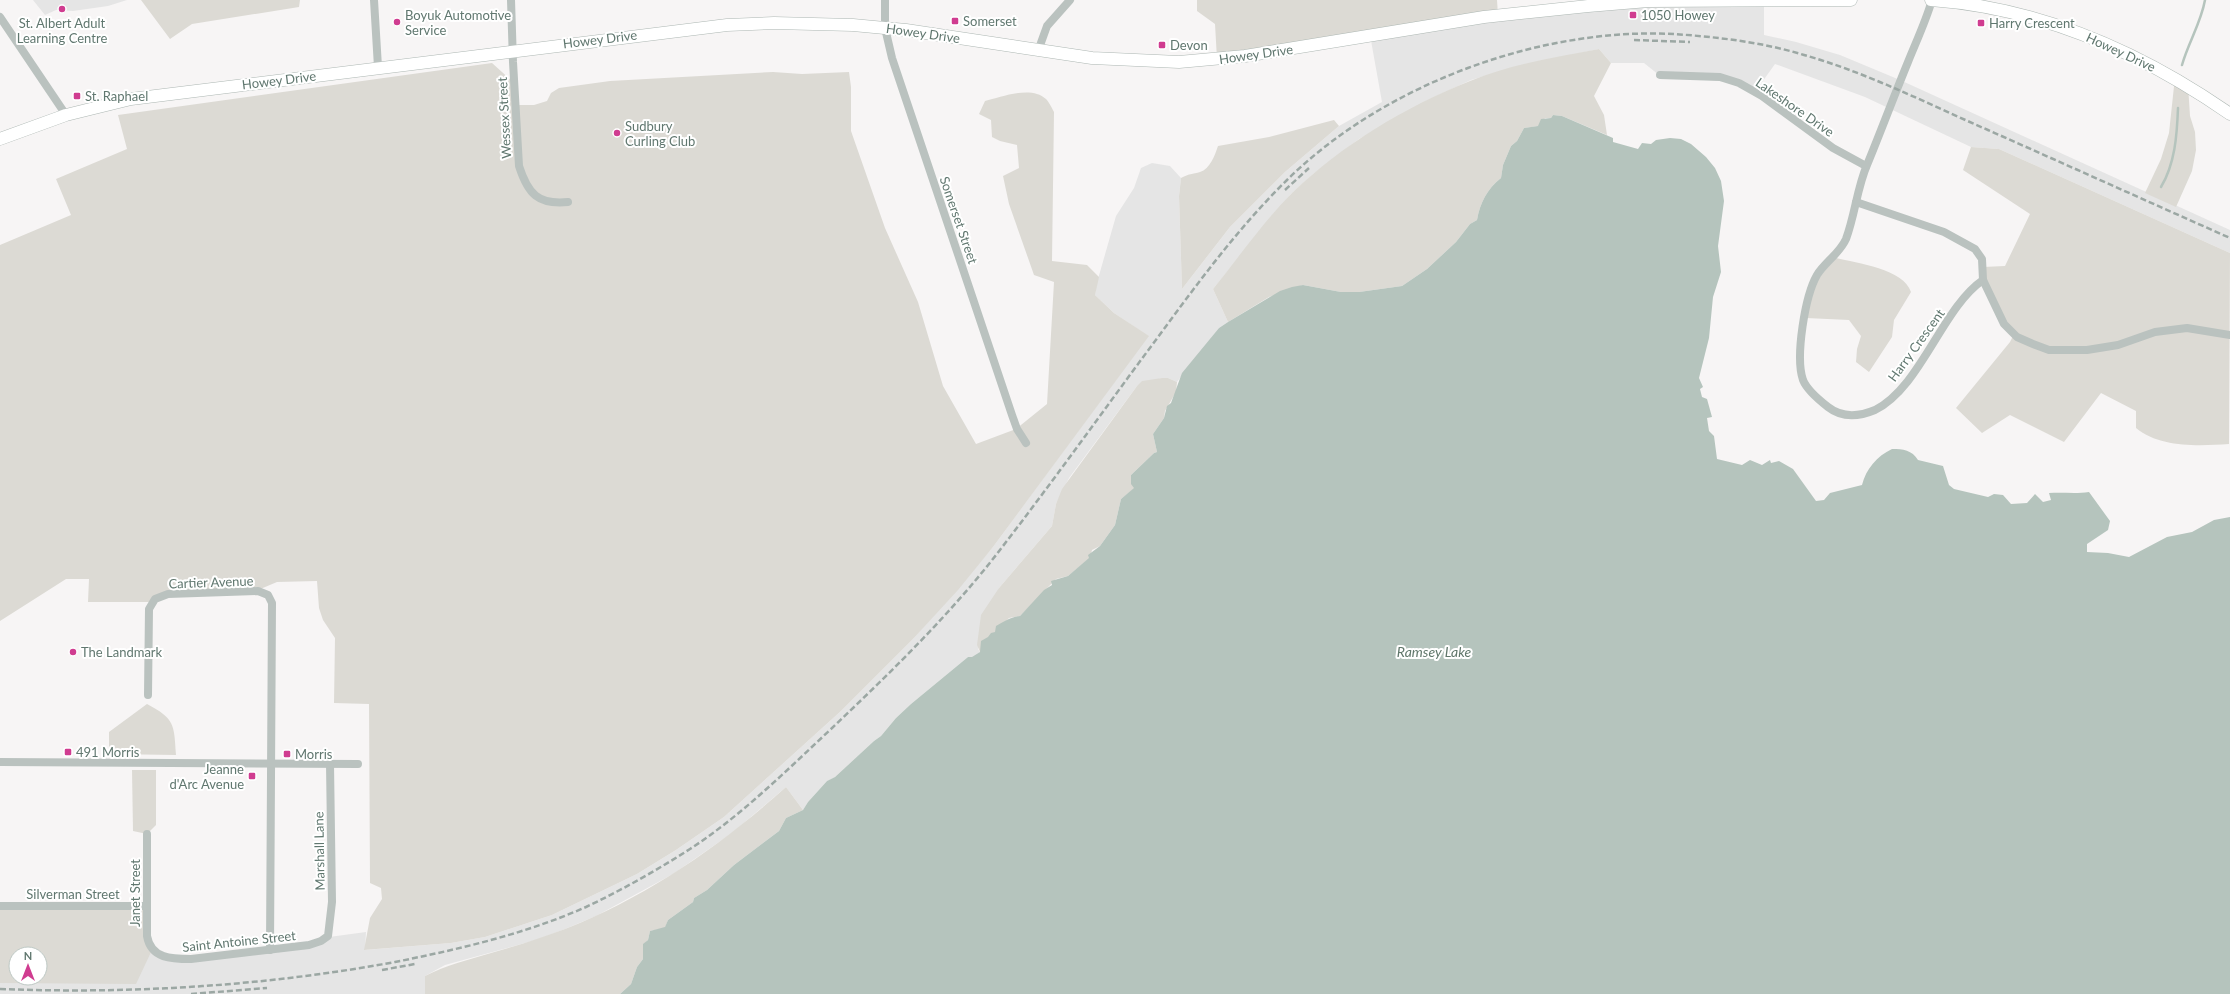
<svg xmlns="http://www.w3.org/2000/svg" width="2230" height="994" font-family="Lato,sans-serif">
<style>
.built{fill:#e5e5e5}
.green{fill:#dcdad4;fill-rule:evenodd}
.water{fill:#b5c4bd}
.lines{fill:none;stroke-linecap:round;stroke-linejoin:round}
.stream{stroke:#b5c4bd;stroke-width:2.5}
.secondary-casing{stroke:#adb7b3;stroke-width:13}
.street{stroke:#bac2bf;stroke-width:8}
.secondary{stroke:#fff;stroke-width:12}
.rail{stroke:#9ba7a3;stroke-width:2.5;stroke-dasharray:6 3;stroke-linecap:butt}
.poi-dot{fill:#d03c90;stroke:#fff;stroke-width:1.5}
.labels{text-anchor:middle;stroke-width:4;stroke-linejoin:round;paint-order:stroke}
.poi-label{font-size:13px;fill:#60776f;stroke:#fff;text-anchor:start}
.street-label{font-size:13px;fill:#60776f;stroke:#fff}
.water-label{font-size:14px;font-style:italic;fill:#60776b;stroke:#fff}
</style>
<rect width="100%" height="100%" fill="#f7f5f5"/>
<g class="built">
<polygon points="33,0 127,0 108,6 73,11 56,10 45,15"/>
<polygon points="1764,1 1764,35 1796,42 1840,55 1900,80 2230,230 2230,253 1999,149 1971,147 1865,97 1775,64 1755,92 1739,83 1659,75 1644,63 1611,63 1599,49 1514,67 1471,80 1428,100 1359,139 1312,175 1291,194 1213,289 1228,322 1219,328 1177,382 1168,378 1162,378 1137,386 1069,478 1056,504 1052,526 999,588 978,649 980,652 972,658 968,657 911,704 896,718 881,736 874,741 835,777 827,781 808,802 803,810 786,787 732,833 673,874 596,916 565,929 536,940 445,965 425,976 425,994 0,994 0,983 92,983 152,950 168,958 262,952 329,937 366,932 365,950 451,943 485,937 552,915 637,874 676,850 724,817 841,711 913,639 993,547 1148,336 1114,313 1095,295 1096,286 1116,216 1134,188 1141,168 1152,163 1170,166 1181,178 1179,196 1182,289 1230,227 1285,172 1339,126 1382,102 1370,35 1507,13"/>
</g>
<g class="green">
<polygon points="141,0 300,0 299,7 192,24 170,39"/>
<polygon points="1197,0 1497,0 1498,15 1217,59 1215,24 1197,11"/>
<path d="M1599,49L1611,63L1594,96L1604,115L1607,135L1562,116L1553,115L1551,118H1545L1539,126L1524,128L1517,141L1511,146L1503,165L1501,178C1487,189 1480,203 1477,220L1470,224L1456,242L1427,269L1402,286L1359,292H1341L1303,285L1269,297L1228,322L1213,289C1239,257 1263,222 1292,193C1343,144 1405,107 1470,81C1511,64 1556,57 1599,49Z"/>
<path d="M492,63L513,82L515,105H534L547,101L551,93L559,88L610,81L773,72L802,74L849,72L851,87V131L885,228L918,302L943,386L976,444L1016,429L1047,404L1054,282L1034,275L1009,204L1003,176L1019,168L1017,145L1000,141L992,137L991,120L979,114L985,101C1002,97 1031,85 1046,99C1049,102 1052,108 1054,112L1052,261L1087,265L1099,277L1095,295L1114,313L1149,336L993,547L958,590L913,639L841,711L724,817L676,850L637,874L552,915L485,937L451,943L364,950L370,918L382,899L381,888L370,883L369,704L334,703L335,638L323,620L319,608L317,581L277,582L258,590L168,593L152,602H88L89,579H66L0,621V245L71,215L56,179L127,149L118,115Z"/>
<polygon points="2175,77 2188,85 2190,116 2195,132 2196,150 2192,171 2176,207 2145,193 2161,159 2169,133"/>
<path d="M1334,120L1339,126L1285,172L1230,227L1182,289L1179,196L1181,178C1188,174 1193,174 1200,172C1210,169 1215,155 1218,146L1269,137Z"/>
<path d="M1971,147L1999,149L2230,253L2229,444C2199,446 2160,448 2136,428V411L2101,393L2064,442L2010,415L1982,433L1956,408L2010,342L2014,334L1994,306L1983,267L2005,266L2030,214L1963,170Z"/>
<path d="M1836,258C1857,263 1904,269 1911,292L1894,320L1892,337L1869,372L1856,362L1857,349L1861,336L1849,320L1806,318L1814,283Z"/>
<polygon points="1162,378 1168,378 1177,382 1176,392 1165,411 1164,418 1153,434 1157,452 1154,453 1131,475 1135,488 1121,499 1115,525 1100,546 1092,550 1090,558 1068,576 1056,579 1020,616 1009,618 996,632 980,652 977,645 981,615 999,588 1052,526 1056,504 1062,489 1137,386 1142,381"/>
<path d="M147,704C175,719 174,724 176,755L109,754V732Z"/>
<polygon points="132,770 156,770 156,825 147,834 133,831"/>
<path d="M786,787L803,810L786,818L779,831L734,865L707,890L694,898L693,902L668,920L665,928L650,931L648,940L643,945V959L637,967L631,984L620,994H425V976C446,965 468,960 491,953C516,946 541,938 565,929C648,896 720,846 786,787Z"/>
<path d="M0,905H146L152,950L136,984L0,983ZM16,954H40V978H16Z"/>
</g>
<path class="water" d="M1553,115L1562,116L1613,138V142L1638,149L1642,143L1651,144L1656,140L1670,138L1681,139L1691,144L1706,157L1715,168L1721,181L1724,201L1718,246L1721,272L1713,297L1709,338L1699,378L1703,387L1700,389L1702,397L1707,399L1712,417L1707,418L1709,431L1714,436L1717,459L1742,465L1750,460L1762,465L1770,460L1771,463L1779,461L1793,469L1816,501L1824,500L1830,493L1862,485C1866,469 1877,456 1892,449C1903,449 1912,450 1918,460L1943,466L1949,485L1954,489L1988,497L1994,494L2003,495L2011,504L2027,503L2035,494L2043,502L2051,500L2049,493C2063,492 2075,494 2089,492L2110,521L2108,530L2087,544V552L2108,553L2129,557L2167,537L2192,532L2214,520L2230,517V994H620L631,984L637,967L643,959V944L648,940L650,931L665,927L668,920L693,902L694,898L707,890L734,865L779,831L786,818L803,810L808,802L827,781L835,777L874,741L881,736L896,718L911,704L968,657H972L980,652L981,641L988,637L991,633L995,632L996,626C1002,622 1013,616 1020,616L1044,590L1052,585L1051,581L1068,576L1089,558L1088,555L1100,546L1115,525L1121,499L1134,488L1131,484V475L1154,453L1157,452L1153,434L1164,418L1167,406L1171,403L1182,373L1219,328L1228,322L1280,291L1292,287L1303,285L1341,292H1359L1402,286L1427,269L1456,242L1470,224L1477,220C1480,203 1487,189 1501,178L1503,165L1511,146L1517,141L1524,128L1538,126L1541,119L1551,118Z"/>
<g class="lines">
<g class="stream">
<path d="M2182,65C2188,43 2201,23 2205,0"/>
<path d="M2161,187C2175,164 2177,135 2178,108"/>
</g>
<g class="secondary-casing">
<g id="secondary">
<path d="M1931,0C2041,8 2141,52 2230,114"/>
<polyline points="0,139 66,115 131,99 727,25 774,23 853,25 906,30 1092,58 1179,62 1245,56 1484,17 1588,6 1648,1 1851,0"/>
</g>
</g>
<g class="street">
<polyline points="374,0 378,67"/>
<path d="M511,0L513,62L519,166C528,194 538,205 568,202"/>
<polyline points="885,0 885,28 892,58 1012,415 1017,429 1026,443"/>
<path d="M1932,0C1926,21 1916,42 1908,62C1894,96 1881,131 1867,165C1857,188 1855,215 1846,239C1840,253 1825,262 1817,275C1805,296 1795,357 1803,380C1807,390 1819,400 1828,407C1842,418 1858,417 1875,410C1921,387 1942,308 1983,280"/>
<polyline points="0,17 66,115"/>
<polyline points="1038,51 1047,26 1070,0"/>
<polyline points="1660,75 1720,77 1739,83 1762,96 1833,148 1866,166"/>
<polyline points="1856,202 1944,232 1975,249 1982,259 1983,280 2004,324 2017,337 2033,344 2049,350 2087,350 2118,345 2155,332 2187,328 2230,335"/>
<polyline points="148,695 149,609 155,599 168,594 258,591 268,595 272,603 270,950"/>
<polyline points="0,762 358,764"/>
<path d="M147,834V936C151,959 172,959 191,959L309,945L321,941L328,936L332,902L330,764"/>
<polyline points="0,906 146,906"/>
</g>
<use href="#secondary" class="secondary"/>
<g class="rail">
<polyline points="1634,40 1690,42"/>
<polyline points="1285,190 1309,168"/>
<polyline points="382,970 415,964"/>
<path d="M0,989C132,994 265,986 395,962C460,949 525,934 586,907C622,890 657,870 690,849C742,815 786,771 831,729C892,671 952,613 1003,546C1057,476 1108,404 1161,333C1200,280 1240,226 1287,180C1383,85 1539,27 1674,34C1717,37 1762,42 1804,55C1868,73 1928,104 1988,130C2069,166 2149,202 2230,238"/>
<polyline points="191,994 267,988"/>
</g>
</g>
<g class="poi-dot">
<circle cx="62" cy="9" r="4"/>
<rect x="1629" y="11" width="8" height="8" rx="2"/>
<rect x="951" y="17" width="8" height="8" rx="2"/>
<circle cx="397" cy="22" r="4"/>
<rect x="1977" y="19" width="8" height="8" rx="2"/>
<rect x="1158" y="41" width="8" height="8" rx="2"/>
<rect x="73" y="92" width="8" height="8" rx="2"/>
<circle cx="617" cy="133" r="4"/>
<circle cx="73" cy="652" r="4"/>
<rect x="64" y="748" width="8" height="8" rx="2"/>
<rect x="283" y="750" width="8" height="8" rx="2"/>
<rect x="248" y="772" width="8" height="8" rx="2"/>
</g>
<g class="labels">
<g class="poi-label">
<text x="405" y="20">Boyuk Automotive<tspan x="405" dy="15">Service</tspan></text>
<text x="1641" y="20">1050 Howey</text>
<text x="963" y="26">Somerset</text>
<text x="62" y="28" text-anchor="middle">St. Albert Adult<tspan x="62" dy="15">Learning Centre</tspan></text>
<text x="1989" y="28">Harry Crescent</text>
<text x="1170" y="50">Devon</text>
<text x="85" y="101">St. Raphael</text>
<text x="625" y="131">Sudbury<tspan x="625" dy="15">Curling Club</tspan></text>
<text x="81" y="657">The Landmark</text>
<text x="76" y="757">491 Morris</text>
<text x="295" y="759">Morris</text>
<text x="244" y="774" text-anchor="end">Jeanne<tspan x="244" dy="15">d'Arc Avenue</tspan></text>
</g>
<g class="street-label">
<text transform="translate(923 33) rotate(8)" y="5">Howey Drive</text>
<text transform="translate(600 39) rotate(-7)" y="5">Howey Drive</text>
<text transform="translate(2121 52) rotate(25)" y="5">Howey Drive</text>
<text transform="translate(1256 54) rotate(-8)" y="5">Howey Drive</text>
<text transform="translate(279 80) rotate(-7)" y="5">Howey Drive</text>
<text transform="translate(1795 107) rotate(35)" y="5">Lakeshore Drive</text>
<text transform="translate(504 118) rotate(-93)" y="5">Wessex Street</text>
<text transform="translate(959 220) rotate(71)" y="5">Somerset Street</text>
<text transform="translate(1916 345) rotate(-54)" y="5">Harry Crescent</text>
<text transform="translate(211 582) rotate(-2)" y="5">Cartier Avenue</text>
<text transform="translate(319 851) rotate(-91)" y="5">Marshall Lane</text>
<text transform="translate(135 893) rotate(-90)" y="5">Janet Street</text>
<text x="73" y="899">Silverman Street</text>
<text transform="translate(239 941) rotate(-6)" y="5">Saint Antoine Street</text>
</g>
<g class="water-label">
<text x="1434" y="657">Ramsey Lake</text>
</g>
</g>
<g transform="translate(28 966)"><circle r="19" fill="#ffffff" stroke="#bfc9c5"/>
<path d="M0-3L7 15L0 10L-7 15Z" fill="#d03c90"/>
<text y="-6" font-size="11" font-weight="bold" text-anchor="middle" fill="#60776f">N</text>
</g>
</svg>
